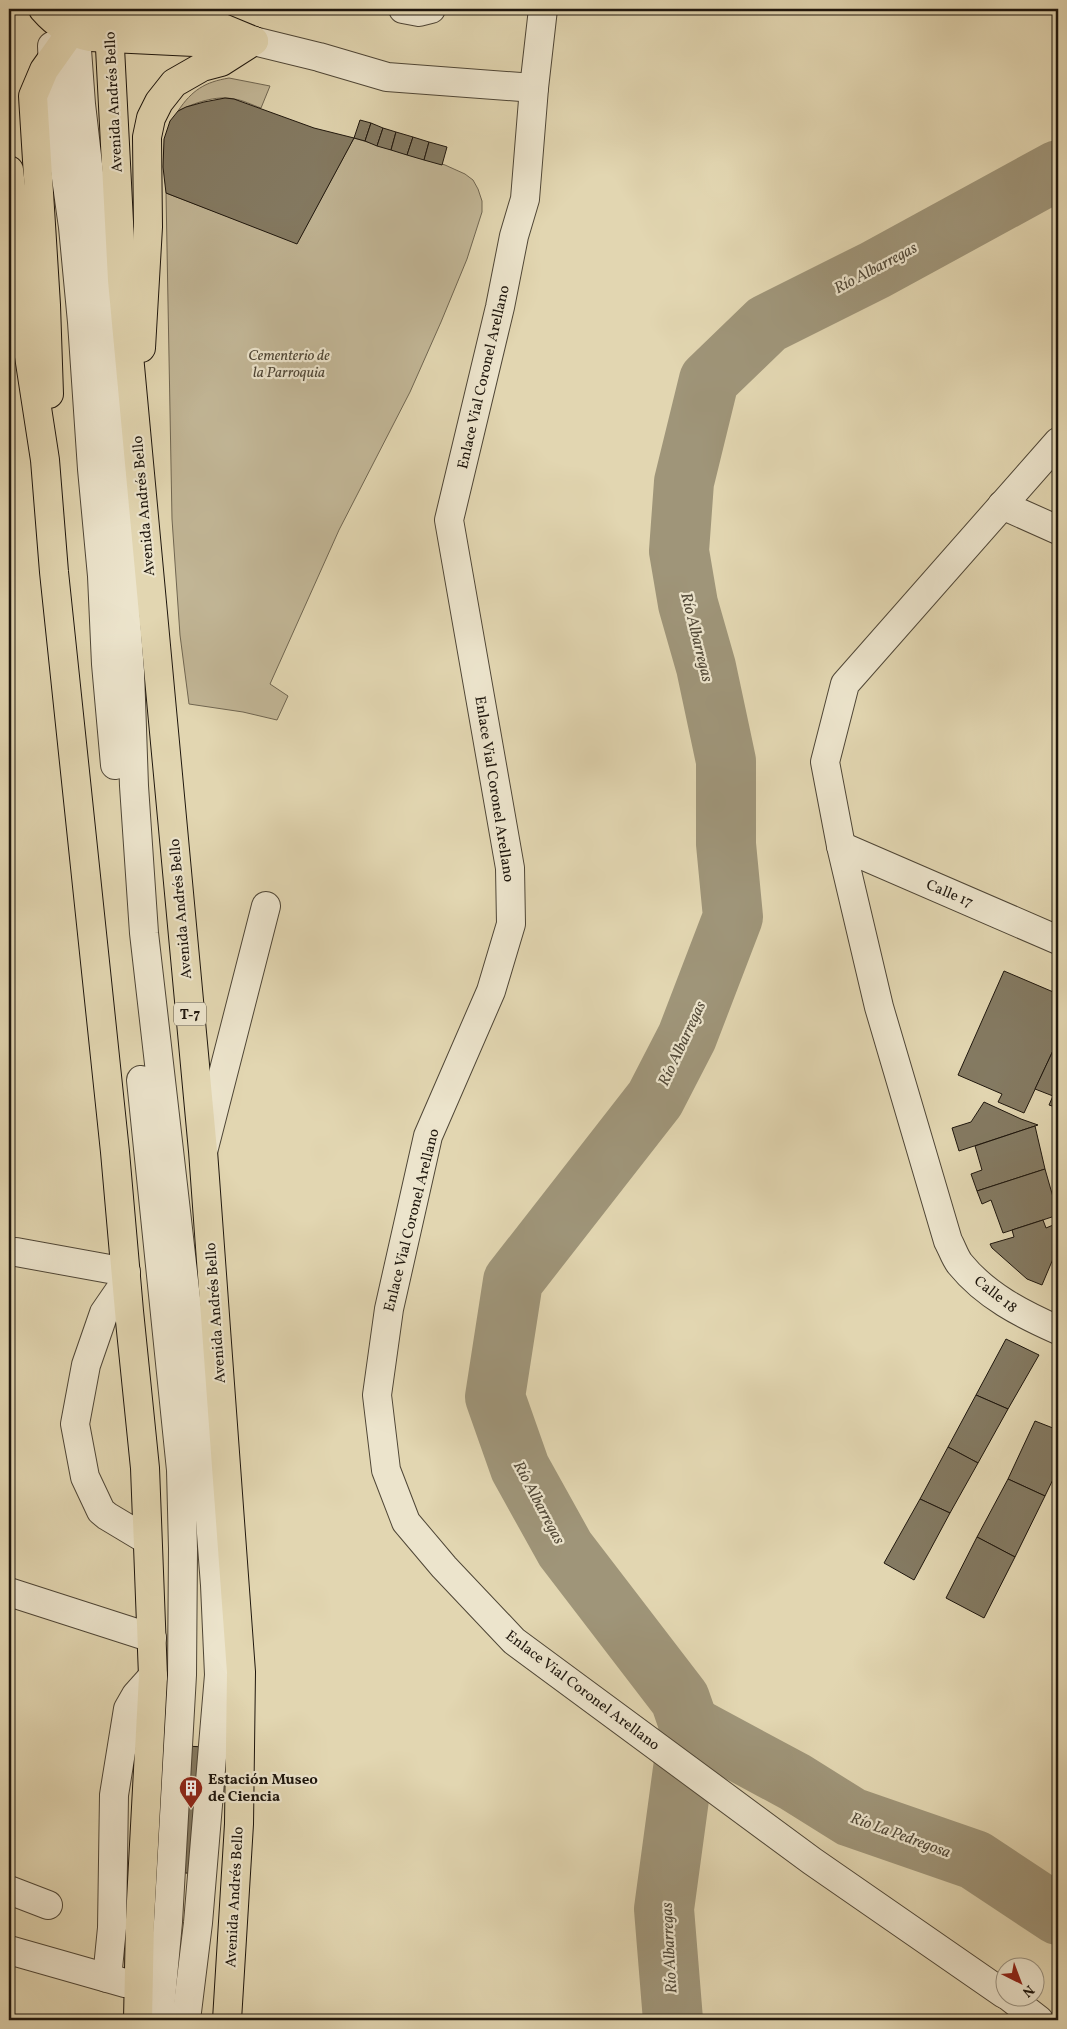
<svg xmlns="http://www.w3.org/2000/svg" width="1067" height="2029" font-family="Vollkorn,serif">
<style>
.green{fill:#c1b595;stroke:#706651}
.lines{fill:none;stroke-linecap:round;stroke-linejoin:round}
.river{stroke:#9f9579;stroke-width:60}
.building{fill:#847a62;stroke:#1e160d}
.minor-casing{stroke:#4f4636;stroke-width:30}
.highway-casing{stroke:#1e160d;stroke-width:30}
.minor{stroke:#ece4cc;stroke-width:28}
.highway{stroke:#e2d6b1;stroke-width:28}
.labels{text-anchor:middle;stroke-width:4.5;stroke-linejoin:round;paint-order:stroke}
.shield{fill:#ece4cc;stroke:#5c5446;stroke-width:1}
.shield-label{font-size:14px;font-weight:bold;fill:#1e160d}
.street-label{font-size:15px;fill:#1e160d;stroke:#ece4cc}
.park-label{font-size:15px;font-style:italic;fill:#4f4636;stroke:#ece4cc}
.poi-label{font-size:15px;font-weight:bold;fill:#1e160d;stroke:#ece4cc;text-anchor:start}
.water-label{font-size:16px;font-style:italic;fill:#524938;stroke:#ece4cc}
</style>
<rect width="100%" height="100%" fill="#e2d6b1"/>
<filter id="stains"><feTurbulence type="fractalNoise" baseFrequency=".004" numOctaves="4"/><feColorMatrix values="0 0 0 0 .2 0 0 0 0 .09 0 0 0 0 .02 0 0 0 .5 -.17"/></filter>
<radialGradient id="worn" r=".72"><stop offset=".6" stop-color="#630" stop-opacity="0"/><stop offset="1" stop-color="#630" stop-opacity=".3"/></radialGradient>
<g class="green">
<path d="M229,78L270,86L261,108C252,105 243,100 234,99C216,95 194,103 178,111C192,90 205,82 229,78Z"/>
<polygon points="354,138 445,165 465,174 473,180 478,189 482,201 482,212 467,259 441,322 410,392 339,530 270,684 288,696 277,720 243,712 189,704 180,635 172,519 166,193 297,243"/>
</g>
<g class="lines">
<g class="river">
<polyline points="689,1725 795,1782 851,1817 975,1860 1058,1915"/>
<polyline points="673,2020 664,1909 689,1725 680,1699 565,1549 520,1468 495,1397 513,1281 655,1099 687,1037 733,917 726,844 726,761 706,667 688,604 679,551 684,482 709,380 767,324 875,270 1058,170"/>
</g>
</g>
<g class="building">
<polygon points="225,98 234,99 314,128 354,138 297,244 166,193 163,167 164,139 170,121 178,111 186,107 204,102"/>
<polygon points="360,120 371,123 365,141 354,138"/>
<polygon points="371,123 383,128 377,146 365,141"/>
<polygon points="383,128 396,132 391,150 377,146"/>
<polygon points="396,132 413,137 407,155 391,150"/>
<polygon points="413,137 429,142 424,160 407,155"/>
<polygon points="429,142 447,147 442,165 424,160"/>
<polygon points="1004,971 1058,994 1058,1040 1024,1113 998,1102 1002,1094 958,1075"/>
<polygon points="1058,1040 1058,1108 1049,1105 1053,1096 1035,1089"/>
<polygon points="984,1102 1021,1119 1038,1125 959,1151 952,1128 971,1122"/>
<polygon points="1035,1126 1045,1169 977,1191 971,1174 982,1170 975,1146"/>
<polygon points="1045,1169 1053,1197 1058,1195 1058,1215 1003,1233 991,1200 982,1204 977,1191"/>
<polygon points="1043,1220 1046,1228 1058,1223 1058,1247 1042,1285 1027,1279 992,1248 990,1244 1014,1237 1012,1230"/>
<polygon points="1006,1339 1039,1355 1008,1409 976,1395"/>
<polygon points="976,1395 1008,1409 978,1463 948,1447"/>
<polygon points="1035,1421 1058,1430 1058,1469 1045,1496 1008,1479"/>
<polygon points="948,1447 978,1463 950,1513 920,1499"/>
<polygon points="1008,1479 1045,1496 1015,1557 977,1537"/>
<polygon points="920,1499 950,1513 914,1580 884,1563"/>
<polygon points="977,1537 1015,1557 984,1618 946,1598"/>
<polygon points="186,1746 204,1747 195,1874 177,1872"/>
</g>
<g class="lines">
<g class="minor-casing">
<g id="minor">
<polyline points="74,9 81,104 94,216 104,330 130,671 134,786 144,933 207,1481 215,1585 219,1675 198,1923 186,2020"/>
<polyline points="403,9 419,12 431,9"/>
<polyline points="543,9 534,88 525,199 514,236 500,307 449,520 510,868 511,924 491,991 428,1136 389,1309 377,1395 386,1470 406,1522 444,1567 514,1641 812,1861 1004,1994"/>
<polyline points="254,41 319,57 387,77 534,88"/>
<polyline points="52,46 54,93 73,227 82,322 92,469 102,576 106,664 115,765"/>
<path d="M1058,442L845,684L825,762L841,846L879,1007L948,1241C952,1248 955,1258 960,1264C986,1296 1022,1314 1058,1330"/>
<polyline points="1002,505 1058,530"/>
<polyline points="841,846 1058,940"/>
<polyline points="141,1080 181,1470 183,1549 182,1675 168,1922 159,2020"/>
<polyline points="204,1148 266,906"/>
<polyline points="16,1252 126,1272"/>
<polyline points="126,1281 104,1313 86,1365 75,1424 85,1477 101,1511 107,1516 147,1540"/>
<polyline points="9,1592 152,1638"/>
<polyline points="9,1890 48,1905"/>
<polyline points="9,1950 125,1983"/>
<polyline points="107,1978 112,1928 114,1795 128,1709 136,1695 153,1676"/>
<polyline points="1008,1996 1039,2020"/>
</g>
</g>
<g class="highway-casing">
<g id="highway">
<path d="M43,9C57,25 70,33 90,37L215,43L242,42"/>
<polyline points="108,9 122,280 203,1151 241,1672 239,1824 227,2020"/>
<polyline points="9,170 23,286 25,330 45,460 54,572 115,1152 129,1311 145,1468 153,1676 140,1920 138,2020"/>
<polyline points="141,348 148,227 147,137 151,118 159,102 174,83 202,67 221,62 254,41"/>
<polyline points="49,394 46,305 33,96 44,70 71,32 100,16 128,12 162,14 201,19 254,41"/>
</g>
</g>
<use href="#minor" class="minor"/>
<use href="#highway" class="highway"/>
</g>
<defs>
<g id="building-pin" transform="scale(1.25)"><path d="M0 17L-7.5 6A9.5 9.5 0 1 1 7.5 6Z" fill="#8f2418" stroke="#ece4cc"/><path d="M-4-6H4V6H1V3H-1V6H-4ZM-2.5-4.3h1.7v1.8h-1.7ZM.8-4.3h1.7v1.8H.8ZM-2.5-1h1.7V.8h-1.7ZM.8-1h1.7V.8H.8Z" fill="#fff"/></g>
</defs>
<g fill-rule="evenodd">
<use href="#building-pin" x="191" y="1788"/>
</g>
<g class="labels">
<rect class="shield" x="174" y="1002.5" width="32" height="23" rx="4"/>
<g class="shield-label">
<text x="190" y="1019">T-7</text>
</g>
<g class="street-label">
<text transform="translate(113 102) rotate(-93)" y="5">Avenida Andrés Bello</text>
<text transform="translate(483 377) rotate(-77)" y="5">Enlace Vial Coronel Arellano</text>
<text transform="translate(143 506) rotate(-95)" y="5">Avenida Andrés Bello</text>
<text transform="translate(495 789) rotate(81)" y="5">Enlace Vial Coronel Arellano</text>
<text transform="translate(950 893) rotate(23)" y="5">Calle 17</text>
<text transform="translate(180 909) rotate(-95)" y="5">Avenida Andrés Bello</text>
<text transform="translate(411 1220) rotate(-76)" y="5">Enlace Vial Coronel Arellano</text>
<text transform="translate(996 1294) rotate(38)" y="5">Calle 18</text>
<text transform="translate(215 1313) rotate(-94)" y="5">Avenida Andrés Bello</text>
<text transform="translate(583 1690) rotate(37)" y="5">Enlace Vial Coronel Arellano</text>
<text transform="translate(234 1897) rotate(-87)" y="5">Avenida Andrés Bello</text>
</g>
<g class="park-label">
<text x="289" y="360">Cementerio de<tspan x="289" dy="17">la Parroquia</tspan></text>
</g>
<g class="poi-label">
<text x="208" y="1784">Estación Museo<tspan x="208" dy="17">de Ciencia</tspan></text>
</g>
<g class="water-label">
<text transform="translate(875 267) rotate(-28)" y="6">Río Albarregas</text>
<text transform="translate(698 637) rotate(76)" y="6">Río Albarregas</text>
<text transform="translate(681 1043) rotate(-65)" y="6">Río Albarregas</text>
<text transform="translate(540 1502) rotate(62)" y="6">Río Albarregas</text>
<text transform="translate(901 1834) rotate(20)" y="6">Río La Pedregosa</text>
<text transform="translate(668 1948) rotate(-93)" y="6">Río Albarregas</text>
</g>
</g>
<rect width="1067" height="2029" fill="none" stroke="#e2d6b1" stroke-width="30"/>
<rect x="10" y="10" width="1047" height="2009" fill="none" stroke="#1e160d" stroke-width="2.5"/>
<rect x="15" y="15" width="1037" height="1999" fill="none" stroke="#1e160d"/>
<g transform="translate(1020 1982) rotate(138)"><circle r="24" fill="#ece4cc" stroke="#9a9280"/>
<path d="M0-4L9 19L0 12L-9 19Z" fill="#8f2418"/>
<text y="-8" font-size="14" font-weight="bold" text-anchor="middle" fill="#1e160d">N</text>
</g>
<rect width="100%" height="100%" filter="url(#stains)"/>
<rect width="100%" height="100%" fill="url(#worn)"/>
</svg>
